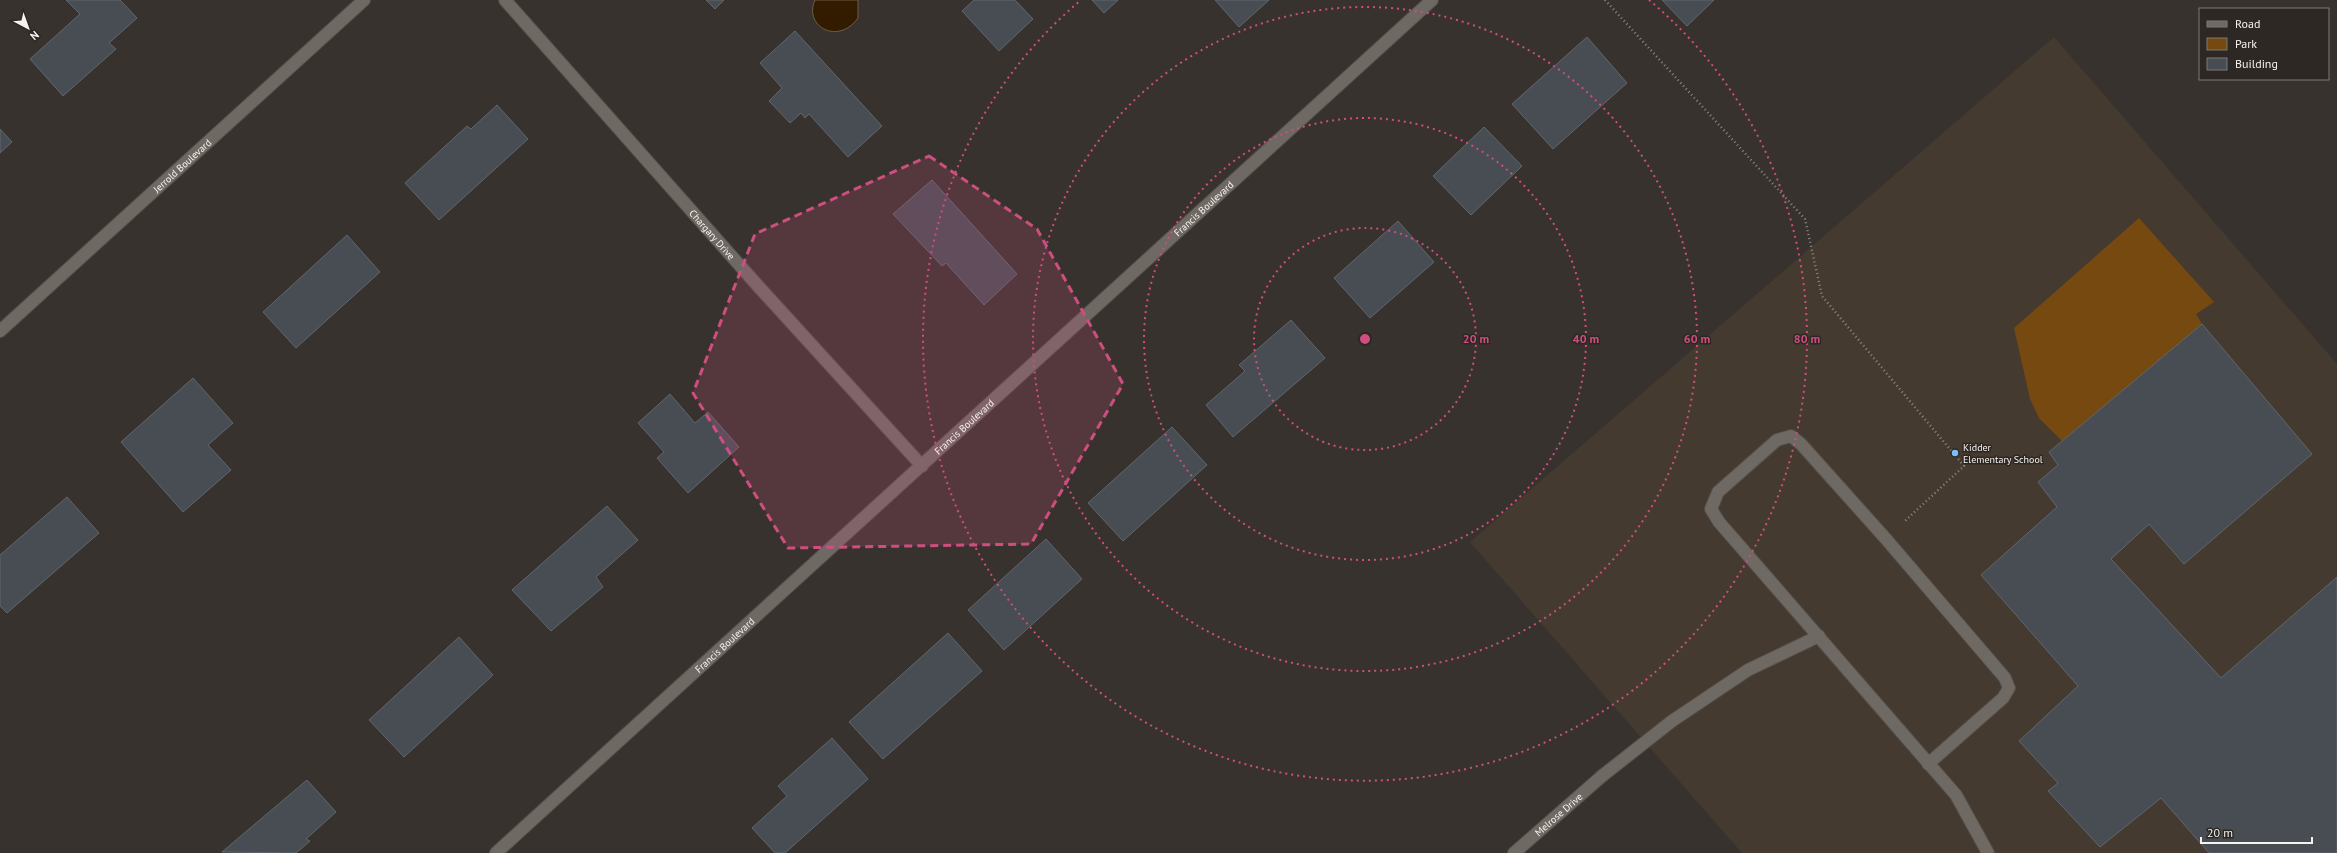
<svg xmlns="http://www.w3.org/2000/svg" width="2337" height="853" font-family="'PT Sans',sans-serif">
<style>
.built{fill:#443a30}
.green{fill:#764911}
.water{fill:#331b00;stroke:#6e5c48}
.building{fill:#474d53;stroke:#61676d}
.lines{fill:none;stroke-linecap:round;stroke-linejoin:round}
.lane-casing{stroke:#534e49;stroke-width:14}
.street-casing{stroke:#534e49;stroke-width:14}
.path{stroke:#8e8985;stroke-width:2.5;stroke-dasharray:1 3;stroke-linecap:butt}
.lane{stroke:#6f6964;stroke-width:12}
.street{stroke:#6f6964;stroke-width:12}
.marked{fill:#cf4e80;fill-opacity:0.2;stroke:#cf4e80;stroke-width:3;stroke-dasharray:8 5;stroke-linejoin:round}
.ring{fill:none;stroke:#cf4e80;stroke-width:2;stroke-dasharray:2 4}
.poi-dot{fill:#7bbef9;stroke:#2d2823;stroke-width:1.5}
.labels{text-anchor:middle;stroke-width:3;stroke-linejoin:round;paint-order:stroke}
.street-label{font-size:10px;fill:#f6f2ef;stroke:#2d2823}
.poi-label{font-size:10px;fill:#f6f2ef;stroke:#2d2823;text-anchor:start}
.centre{fill:#cf4e80;stroke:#2d2823;stroke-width:2}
.ring-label{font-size:12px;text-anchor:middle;font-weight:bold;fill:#cf4e80;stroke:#2d2823;stroke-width:3;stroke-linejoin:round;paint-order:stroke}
</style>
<rect width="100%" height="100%" fill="#37322d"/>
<polygon class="built" points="2054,37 2337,364 2337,853 1742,853 1470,542"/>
<polygon class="green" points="2139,218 2214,302 2196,314 2202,324 2062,441 2039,418 2030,399 2014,328"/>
<path class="water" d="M815,0H858V18C838,46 803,26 815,0Z"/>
<g class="building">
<polygon points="66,0 120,0 137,18 109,43 116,49 63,96 30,59 80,14"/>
<polygon points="706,0 724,0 715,9"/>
<polygon points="974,0 1015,0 1033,19 999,51 962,11"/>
<polygon points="1092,0 1118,0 1104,13"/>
<polygon points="1215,0 1269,0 1239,27"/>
<polygon points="1662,0 1714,0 1687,26"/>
<polygon points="795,31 882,126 848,157 809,114 805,118 801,113 790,123 769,101 782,88 760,63"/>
<polygon points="1587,37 1627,83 1553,149 1512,104"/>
<polygon points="497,105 528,139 439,220 405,183 467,126 471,129"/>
<polygon points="1484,127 1522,166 1471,215 1433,176"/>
<polygon points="0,129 12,142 0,153"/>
<polygon points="932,180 1017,274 984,305 946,263 942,266 893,214"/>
<polygon points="1398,221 1434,262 1370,318 1334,278"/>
<polygon points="347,235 380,272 296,348 263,312"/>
<polygon points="1291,320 1325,358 1233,437 1206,405 1245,371 1239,365"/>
<polygon points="2202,324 2312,454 2184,564 2149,524 2111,559 2221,678 2337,577 2337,853 2209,853 2161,798 2100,847 2048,791 2058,783 2019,741 2078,686 1981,575 2057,507 2038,482 2058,465 2049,452"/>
<polygon points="193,378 233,423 208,445 231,470 183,512 121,442"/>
<polygon points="670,394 695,423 708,412 739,447 688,493 657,458 664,452 638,423"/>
<polygon points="1172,427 1207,465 1123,541 1088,503"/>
<polygon points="67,497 99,533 7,613 0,606 0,555"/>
<polygon points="607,506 638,540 596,577 603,587 551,631 512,590"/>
<polygon points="1046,539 1082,579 1004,650 968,610"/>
<polygon points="948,633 982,671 883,759 849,722"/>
<polygon points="459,637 493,675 404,757 369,720"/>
<polygon points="832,738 868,779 785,853 775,853 752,828 787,796 778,786"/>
<polygon points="307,780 336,812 306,839 310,841 296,853 222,852"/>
</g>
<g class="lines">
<g class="lane-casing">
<g id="lane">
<polyline points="1928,764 2003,698 2009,688 2005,678 1886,539 1801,444 1791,436 1777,440 1718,492 1711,509 1719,522 1956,795 1988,853"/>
<polyline points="1602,776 1672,721 1748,670 1819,636"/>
</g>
</g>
<g class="street-casing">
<g id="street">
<path id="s1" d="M505,0L758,286L922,466"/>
<path id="s2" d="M0,331L364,0"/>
<path id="s3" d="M496,853L1432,0"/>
<path id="s4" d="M1514,853L1602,776"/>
</g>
</g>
<polyline class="path" points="1605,0 1805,219 1822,296 1964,466 1905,521"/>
<use href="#lane" class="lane"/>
<use href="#street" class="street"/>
</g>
<path class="marked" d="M929,156L1037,229L1123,384L1031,544L788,548L693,393L755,234Z"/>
<g class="ring">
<circle cx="1365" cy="339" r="111"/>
<circle cx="1365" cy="339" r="221"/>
<circle cx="1365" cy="339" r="332"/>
<path d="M1649 0A442 442 0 1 1 1081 0"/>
</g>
<circle class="poi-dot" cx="1955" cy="453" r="4"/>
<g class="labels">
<g class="street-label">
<text dy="4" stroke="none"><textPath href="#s2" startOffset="246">Jerrold Boulevard</textPath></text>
<text dy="4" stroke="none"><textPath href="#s3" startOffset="957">Francis Boulevard</textPath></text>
<text dy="4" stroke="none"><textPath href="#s1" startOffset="313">Chargary Drive</textPath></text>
<text dy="4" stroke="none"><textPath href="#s3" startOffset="633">Francis Boulevard</textPath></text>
<text dy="4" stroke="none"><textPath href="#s3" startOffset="309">Francis Boulevard</textPath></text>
<text dy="4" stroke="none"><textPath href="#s4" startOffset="59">Melrose Drive</textPath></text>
</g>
<g class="poi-label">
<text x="1963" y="451">Kidder<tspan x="1963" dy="12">Elementary School</tspan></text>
</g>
</g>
<circle cx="1365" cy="339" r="6" class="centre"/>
<g class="ring-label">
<text x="1476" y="343">20 m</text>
<text x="1586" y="343">40 m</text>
<text x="1697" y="343">60 m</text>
<text x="1807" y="343">80 m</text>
</g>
<rect x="2199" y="8" width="130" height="72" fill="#2d2823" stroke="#7d7975"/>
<rect x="2207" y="21" width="20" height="6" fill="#6f6964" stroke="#7d7975"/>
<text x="2235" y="28" font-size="12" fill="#f6f2ef">Road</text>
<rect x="2207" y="38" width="20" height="12" fill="#764911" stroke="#7d7975"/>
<text x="2235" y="48" font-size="12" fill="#f6f2ef">Park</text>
<rect x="2207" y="58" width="20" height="12" fill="#474d53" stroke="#7d7975"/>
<text x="2235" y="68" font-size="12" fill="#f6f2ef">Building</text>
<g transform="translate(28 28) rotate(139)" stroke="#2d2823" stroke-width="3" paint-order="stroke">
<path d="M0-3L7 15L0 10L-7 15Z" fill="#f6f2ef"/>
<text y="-6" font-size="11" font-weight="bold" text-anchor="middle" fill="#f6f2ef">N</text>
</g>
<path d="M2201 837v6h111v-6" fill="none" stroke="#f6f2ef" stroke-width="2"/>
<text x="2207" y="837" font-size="12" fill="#f6f2ef" stroke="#2d2823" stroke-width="3" paint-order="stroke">20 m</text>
</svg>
